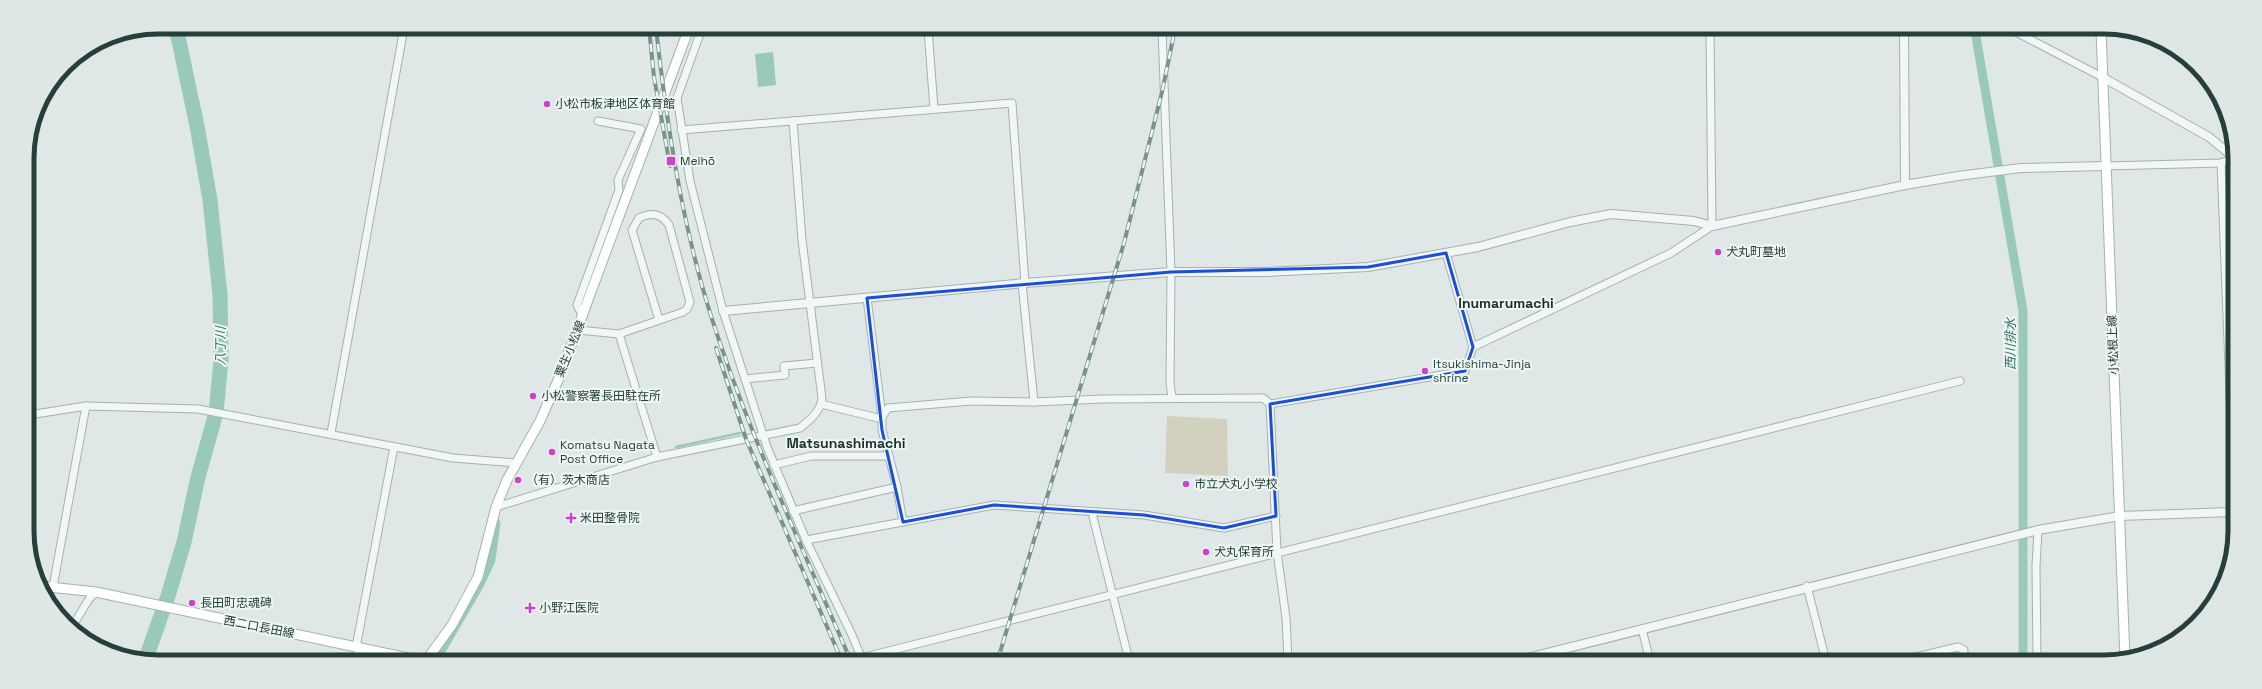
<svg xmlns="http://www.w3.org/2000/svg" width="2262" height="689" font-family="'Space Grotesk','Noto Sans JP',sans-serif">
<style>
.green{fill:#d2d1c0}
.water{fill:#99c9ba}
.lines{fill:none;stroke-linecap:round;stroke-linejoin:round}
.stream{stroke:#99c9ba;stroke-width:2.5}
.canal{stroke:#99c9ba;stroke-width:9}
.river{stroke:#99c9ba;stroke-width:15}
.minor-casing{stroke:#a4b2af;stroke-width:9}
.tertiary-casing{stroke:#a4b2af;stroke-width:10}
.secondary-casing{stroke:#a4b2af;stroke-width:11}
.minor{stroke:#f1f6f6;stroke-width:7}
.tertiary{stroke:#f1f6f6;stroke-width:8}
.secondary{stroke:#fff;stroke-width:9}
.rail-casing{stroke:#78928d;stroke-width:4}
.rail{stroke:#eef6f4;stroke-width:2.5;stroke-dasharray:8;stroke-linecap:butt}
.marked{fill:none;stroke:#1d4ed8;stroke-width:3;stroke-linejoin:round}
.poi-dot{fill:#cf41cb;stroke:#eef6f4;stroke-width:1.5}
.labels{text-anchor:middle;stroke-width:4;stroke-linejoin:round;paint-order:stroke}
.poi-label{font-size:12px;fill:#273f3b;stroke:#eef6f4;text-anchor:start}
.street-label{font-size:12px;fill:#273f3b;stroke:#eef6f4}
.water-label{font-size:13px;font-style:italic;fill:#317462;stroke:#eef6f4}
.quarter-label{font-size:14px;font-weight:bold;fill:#1a302c;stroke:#eef6f4}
.rim{fill:none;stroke:#273f3b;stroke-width:5}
</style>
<rect width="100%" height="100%" fill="#dfe8e6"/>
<g class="green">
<polygon points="755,28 863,29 770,36"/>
<polygon points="1167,416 1227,419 1228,476 1165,473"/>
</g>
<polygon class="water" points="773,52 776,85 758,87 755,54"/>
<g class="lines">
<polyline class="stream" points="676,447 740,433"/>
<g class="canal">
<polyline points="1975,31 2023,311 2023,662"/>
<polyline points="437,658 480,584 491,560 496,523"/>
</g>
<polyline class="river" points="146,658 168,596 184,542 198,477 216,413 221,360 220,295 210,200 197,126 176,27"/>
<g class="minor-casing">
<g id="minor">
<polyline points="702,28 677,98 690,181 723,311 767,447 806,540 852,635 862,659"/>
<polyline points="928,29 934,109"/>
<polyline points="1162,29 1171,272 1170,383 1172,398"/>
<polyline points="2014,31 2102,77"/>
<polyline points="681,130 1012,103 1025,283"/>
<polyline points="2221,163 2231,418"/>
<polyline points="2106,166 2221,163 2232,159"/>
<polyline points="1022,283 1034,402"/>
<polyline points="867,298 882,417 882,430 897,487 903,522"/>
<polyline points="583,316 577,305 619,190 618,180 641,129 598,121"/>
<path d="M578,330L619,334L683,312L687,309L690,302L669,225C661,213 651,212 639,218L632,230L659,320"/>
<polyline points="619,334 657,457"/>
<polyline points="1473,347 1671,253 1712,226 1710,30"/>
<polyline points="745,379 785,375 784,366 817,363"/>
<polyline points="821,404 878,418 882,417 888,408 971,401 1034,402 1102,399 1263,398 1270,404 1277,552 1286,618 1288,660"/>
<polyline points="1270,404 1465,371 1473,347 1446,253"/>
<polyline points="29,415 86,406 198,409 453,458 516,463"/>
<polyline points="331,433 404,28"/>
<polyline points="774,465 811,456 889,456"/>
<path d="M496,507L657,457L800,428C810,420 821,411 822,398L802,240L793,121"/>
<polyline points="793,511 897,487"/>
<polyline points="1093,517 1129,660"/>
<polyline points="806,540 994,505 1144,515 1224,528 1276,516"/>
<polyline points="1807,586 1826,661"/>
<polyline points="53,587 86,406"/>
<polyline points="72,627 89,599 96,592"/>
<polyline points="1642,629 1650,661"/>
<polyline points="357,658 359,647 357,642 394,447"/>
<polyline points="861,658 1960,381"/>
<polyline points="1899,661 1958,647 1964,650 1964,661"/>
<polyline points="2037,662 2036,566 2038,530"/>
</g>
</g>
<g class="tertiary-casing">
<g id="tertiary">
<polyline points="1904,31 1905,185"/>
<polyline points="2102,77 2209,137 2232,156"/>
<polyline points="723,311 1025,283 1171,272 1267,272 1368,267 1478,247 1570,222 1611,214 1694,221 1712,226 1905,185 1958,176 2021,168 2106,166"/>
<polyline points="1520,660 2038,530 2120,516 2231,512"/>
</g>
</g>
<g class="secondary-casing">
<g id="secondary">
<polyline points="2101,31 2125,659"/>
<polyline points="40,586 96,592 408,658"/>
<polyline points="428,658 452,625 478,577 496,507 507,480 540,421 559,378 689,28"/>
</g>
</g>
<use href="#minor" class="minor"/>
<use href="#tertiary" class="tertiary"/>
<use href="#secondary" class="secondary"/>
<g class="rail-casing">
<g id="rail">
<polyline points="649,28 654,77 670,166"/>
<path d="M656,28C667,126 682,225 712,319C750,436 802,547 850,659"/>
<polyline points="716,348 746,439 841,659"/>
<polyline points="998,659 1124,243 1162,92 1175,29"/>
</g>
</g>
<use href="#rail" class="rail"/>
</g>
<path class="marked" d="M1446,253L1473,347L1465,371L1270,404L1276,516L1224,528L1144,515L994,505L903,522L882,430L867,298L1171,272L1368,267Z"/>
<g class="poi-dot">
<circle cx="547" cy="104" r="4"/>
<rect x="666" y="156" width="10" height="10" rx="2"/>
<circle cx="1718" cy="252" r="4"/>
<circle cx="1425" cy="371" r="4"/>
<circle cx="533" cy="396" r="4"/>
<circle cx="552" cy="452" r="4"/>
<circle cx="518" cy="480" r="4"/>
<circle cx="1186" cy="484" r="4"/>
<path d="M569 512h4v4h4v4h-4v4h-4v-4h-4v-4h4z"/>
<circle cx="1206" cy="552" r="4"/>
<circle cx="192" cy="603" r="4"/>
<path d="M528 602h4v4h4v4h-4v4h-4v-4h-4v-4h4z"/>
</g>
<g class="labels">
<g class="poi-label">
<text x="555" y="108">小松市板津地区体育館</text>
<text x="680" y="165">Meihō</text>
<text x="1726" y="256">犬丸町墓地</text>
<text x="1433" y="368">Itsukishima-Jinja<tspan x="1433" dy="14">shrine</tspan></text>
<text x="541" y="400">小松警察署長田駐在所</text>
<text x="560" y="449">Komatsu Nagata<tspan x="560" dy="14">Post Office</tspan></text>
<text x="526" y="484">（有）茨木商店</text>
<text x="1194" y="488">市立犬丸小学校</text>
<text x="580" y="522">米田整骨院</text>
<text x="1214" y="556">犬丸保育所</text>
<text x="200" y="607">長田町忠魂碑</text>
<text x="539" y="612">小野江医院</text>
</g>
<g class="street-label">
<text transform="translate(2113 345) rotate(-92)" y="4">小松根上線</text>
<text transform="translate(570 349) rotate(-68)" y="4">粟生小松線</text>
<text transform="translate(259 627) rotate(11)" y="4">西二口長田線</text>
</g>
<g class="water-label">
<text transform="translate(2010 344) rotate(-90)" y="5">西川排水</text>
<text transform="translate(220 346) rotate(-90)" y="5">八丁川</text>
</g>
<g class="quarter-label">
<text x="1506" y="308">Inumarumachi</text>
<text x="846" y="448">Matsunashimachi</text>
</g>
</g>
<path d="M0 0H2262V689H0ZM158 34H2104A124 124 0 0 1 2228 158V531A124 124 0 0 1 2104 655H158A124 124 0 0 1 34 531V158A124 124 0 0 1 158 34Z" fill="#dee7e5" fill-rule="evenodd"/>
<path class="rim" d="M158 34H2104A124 124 0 0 1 2228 158V531A124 124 0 0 1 2104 655H158A124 124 0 0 1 34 531V158A124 124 0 0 1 158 34Z"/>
</svg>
